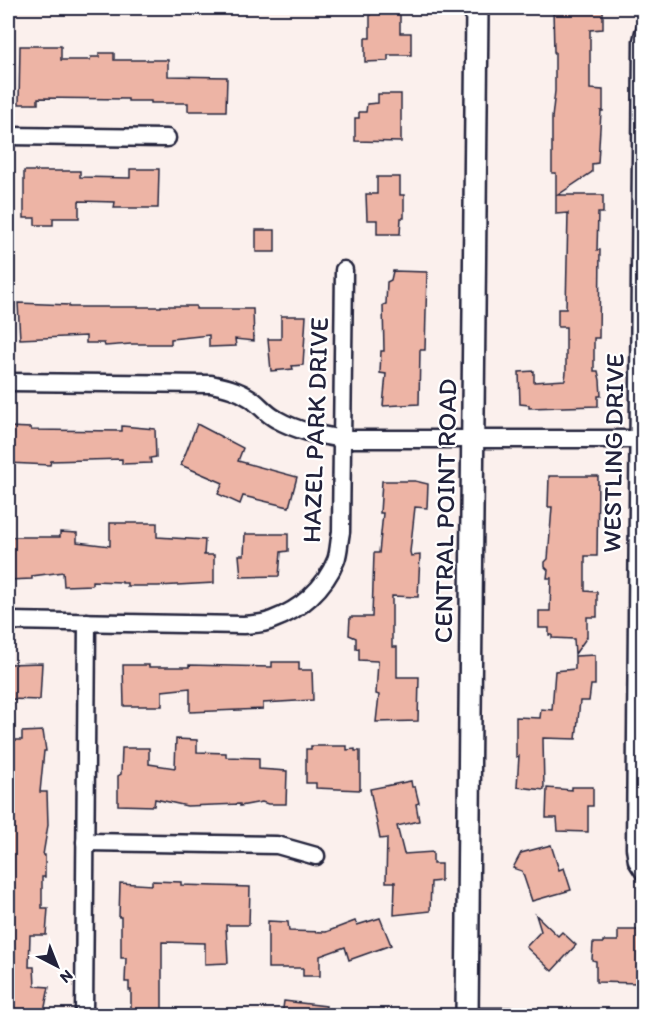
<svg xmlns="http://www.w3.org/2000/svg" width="651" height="1023" font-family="Itim,sans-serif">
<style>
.building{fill:#edb4a5;stroke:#22223b;stroke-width:1.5}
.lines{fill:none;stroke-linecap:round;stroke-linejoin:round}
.service-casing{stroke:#22223b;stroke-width:13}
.minor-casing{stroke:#22223b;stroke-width:21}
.tertiary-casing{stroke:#22223b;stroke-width:26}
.service{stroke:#fff;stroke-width:8}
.minor{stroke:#fff;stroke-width:16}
.tertiary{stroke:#fff;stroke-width:21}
.labels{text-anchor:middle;stroke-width:4.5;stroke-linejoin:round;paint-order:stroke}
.street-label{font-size:26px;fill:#22223b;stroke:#fff}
</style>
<rect width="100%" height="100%" fill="#fbf0ed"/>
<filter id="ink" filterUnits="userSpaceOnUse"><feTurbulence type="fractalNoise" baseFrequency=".0167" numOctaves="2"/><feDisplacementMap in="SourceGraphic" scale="12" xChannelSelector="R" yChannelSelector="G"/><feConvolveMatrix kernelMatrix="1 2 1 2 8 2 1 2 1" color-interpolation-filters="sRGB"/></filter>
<g filter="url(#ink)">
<g class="building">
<polygon points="553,9 603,9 603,29 590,30 590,89 603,90 603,111 601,111 598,163 592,164 592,172 558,195 603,195 603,213 598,213 597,250 600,250 599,338 594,338 594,371 598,371 600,380 601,396 598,396 598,406 529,408 529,405 520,404 519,372 534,371 534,382 565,380 566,372 566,327 558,327 558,309 566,309 568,213 556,214 556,173 552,173 552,118 555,91 555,52 554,52"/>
<polygon points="370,13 400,13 400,33 411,33 411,55 388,55 388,61 365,62 365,38 370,38"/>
<polygon points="20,46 61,46 61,60 90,60 91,57 99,57 99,53 114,53 114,60 168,60 168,76 227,77 226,111 188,111 188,103 151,103 151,101 128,101 128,99 38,98 38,104 19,104"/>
<polygon points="378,94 401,94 401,142 355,141 355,118 359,118 359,112 366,112 367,104 378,103"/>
<polygon points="130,169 159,169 158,208 114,208 115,202 79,201 79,218 53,218 53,225 35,225 35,218 24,218 24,171 80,171 80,177 130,178"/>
<polygon points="377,177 400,177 400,195 404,195 404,218 401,218 400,234 377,234 377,220 367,220 366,194 377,194"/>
<rect x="256" y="230" width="19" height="22"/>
<polygon points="393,271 427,272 425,350 420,350 419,404 383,406 386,374 380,373 381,351 384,351 383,305 386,304 387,282 391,280"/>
<polygon points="18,303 69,305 69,307 161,307 161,306 196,306 196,309 253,309 254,341 235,339 236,346 209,347 209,335 171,339 171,344 131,344 105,346 104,343 86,343 86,336 20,339"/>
<polygon points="281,316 306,316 303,365 292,366 293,369 271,371 268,339 281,339"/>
<polygon points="197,424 243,448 238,461 297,477 289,507 243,496 240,504 218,494 223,483 181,465"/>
<polygon points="122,426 155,429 156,457 150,458 151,463 122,464 122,459 51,461 50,465 8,463 8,427 31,428 31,430 122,431"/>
<polygon points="549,476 598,476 597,556 585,556 585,591 597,592 597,617 587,617 587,637 575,654 574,639 552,638 552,635 549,635 549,628 539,628 539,611 550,611 551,578 547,578 548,570 545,567 545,562 548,559 552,507 548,507"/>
<polygon points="382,481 415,481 428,484 427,508 415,507 410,552 411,556 420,555 418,597 392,596 392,647 397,647 397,677 419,677 418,721 376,722 379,695 376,694 378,662 377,661 359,660 359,648 356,649 356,638 349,635 350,617 372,617 374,553 379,553 383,513 380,513"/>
<polygon points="110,523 157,523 157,537 205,540 204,555 214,555 214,583 158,586 127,586 127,583 122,583 122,582 92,581 92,585 64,586 63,572 32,576 32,579 8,580 8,537 60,537 60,532 77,533 77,542 110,546"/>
<polygon points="245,534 288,534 288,551 281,552 279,576 241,577 239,555 244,555"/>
<polygon points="595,655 595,685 591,685 589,701 580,701 576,739 543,738 544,790 517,787 519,756 516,757 516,717 540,718 541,709 552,710 555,671 575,669 575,656"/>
<polygon points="272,662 299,662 299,670 312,670 313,700 263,703 263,709 190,712 190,688 162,691 162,706 124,706 123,665 149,665 149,667 189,667 189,665 272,667"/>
<polygon points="42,663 40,700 8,699 8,664"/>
<polygon points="43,731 46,751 44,751 40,792 47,792 48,825 43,855 45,855 45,877 42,877 42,908 48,908 46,935 30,935 29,967 34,967 35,986 49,987 44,1012 8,1011 8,907 10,907 10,880 8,880 8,792 14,792 14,760 8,760 8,744 10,744 10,740 22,740 22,732"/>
<polygon points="176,739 197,740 197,752 226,753 226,757 259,758 259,769 287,771 286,804 268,804 262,802 240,806 240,804 187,806 155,799 154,806 118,805 118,776 121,774 122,748 149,748 149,764 175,768"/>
<polygon points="311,746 347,746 347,750 355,749 355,751 360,751 360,790 316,788 316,783 306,783 306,749 311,749"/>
<polygon points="411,781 412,787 415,787 419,803 416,804 419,821 397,826 404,854 433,852 433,864 441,864 441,881 431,882 430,911 394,915 395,882 386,882 387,838 380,839 370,789"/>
<polygon points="572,787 593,787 593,806 588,806 588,832 558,831 557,818 546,818 547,788 572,790"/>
<polygon points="551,845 559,870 564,868 571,890 532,901 522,871 513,868 521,853"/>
<polygon points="152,881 181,882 181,885 250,887 249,925 226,925 228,963 205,964 205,943 162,942 162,1016 131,1016 131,990 129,990 129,982 125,982 126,958 121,958 121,917 119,917 120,883 152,885"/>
<polygon points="536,915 558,936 562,932 576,945 552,971 526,947 541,931"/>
<polygon points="380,918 391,945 349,960 345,947 320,956 320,976 303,976 303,968 268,968 268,921 288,922 289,931 326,932 355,921 357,925"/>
<polygon points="618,930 640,930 639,983 596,982 596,961 592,960 593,943 603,943 603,941 618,941"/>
<polygon points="284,1001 326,1006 325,1016 282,1016"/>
</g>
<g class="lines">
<g class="service-casing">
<polyline id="service" points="468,1013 509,1013 525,1016"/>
</g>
<g class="minor-casing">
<g id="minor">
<polyline points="644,32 642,41 635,848 637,861 644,872"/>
<polyline points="8,136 167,138"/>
<path d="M8,382L211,384C225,387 238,390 250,398C259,404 266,414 276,419C297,431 319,435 343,439H639"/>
<path d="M8,621L244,625C253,624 264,624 272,620C300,610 325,588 336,560C339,552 339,541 341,532L344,270"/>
<polyline points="85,842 277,845 316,856"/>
<polyline points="84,1016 87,622"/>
</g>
</g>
<g class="tertiary-casing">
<polyline id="tertiary" points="467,1016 477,8"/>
</g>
<use href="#service" class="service"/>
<use href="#minor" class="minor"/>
<use href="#tertiary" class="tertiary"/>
</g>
</g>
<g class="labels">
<g class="street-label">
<text transform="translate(315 430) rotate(-88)" y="9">HAZEL PARK DRIVE</text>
<text transform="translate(613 453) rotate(-89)" y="9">WESTLING DRIVE</text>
<text transform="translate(445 511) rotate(-89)" y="9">CENTRAL POINT ROAD</text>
</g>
</g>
<rect width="651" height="1023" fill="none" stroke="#fff" stroke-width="30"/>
<rect x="15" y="15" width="621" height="993" fill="none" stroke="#22223b" stroke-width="2" filter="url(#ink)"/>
<g transform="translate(57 966) rotate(138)" stroke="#ffffff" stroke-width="4.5" paint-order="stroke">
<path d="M0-4.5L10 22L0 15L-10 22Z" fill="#22223b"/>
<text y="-9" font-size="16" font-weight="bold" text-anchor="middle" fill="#22223b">N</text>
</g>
</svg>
